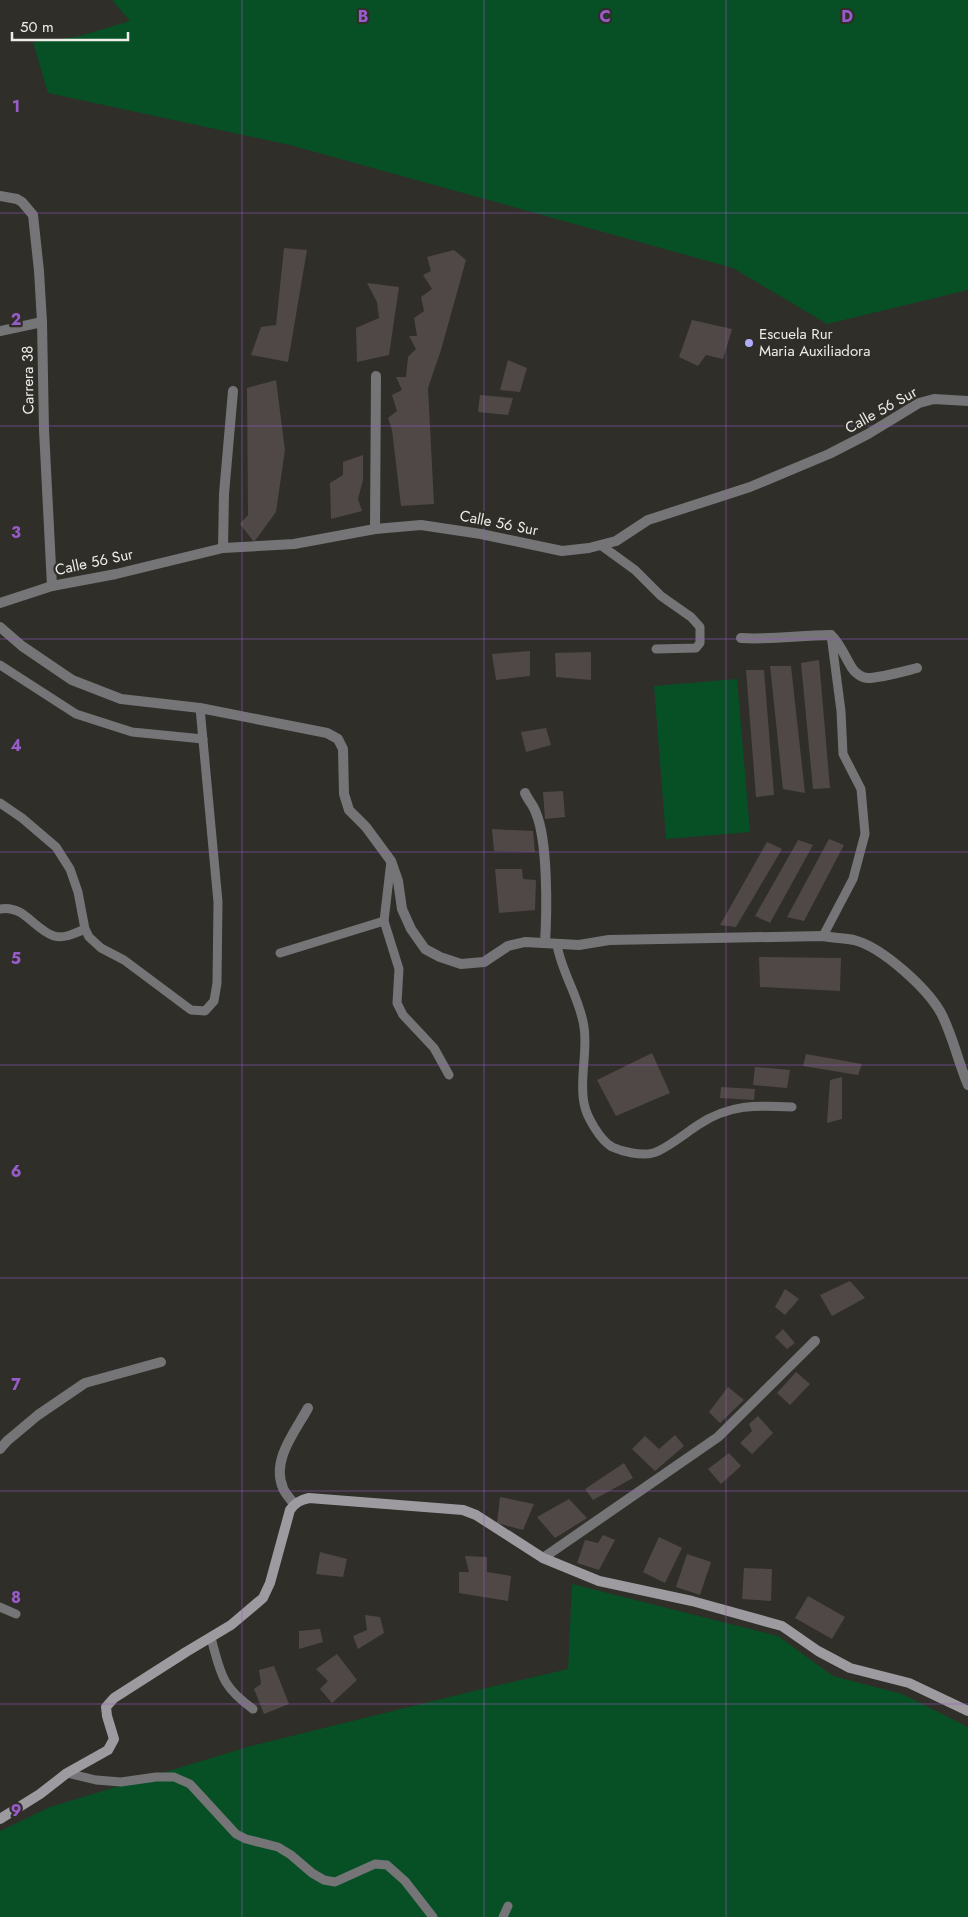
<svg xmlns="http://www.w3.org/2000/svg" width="968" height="1917" font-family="Jost,sans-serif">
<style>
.green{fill:#075025}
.building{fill:#504846}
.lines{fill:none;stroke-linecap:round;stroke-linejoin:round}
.lane{stroke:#757477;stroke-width:9}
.street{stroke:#757477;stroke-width:10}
.secondary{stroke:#9d9ba0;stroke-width:10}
.grid{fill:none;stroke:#985cca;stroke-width:1;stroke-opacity:0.55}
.poi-dot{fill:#b2adf9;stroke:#2f2e28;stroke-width:2}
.labels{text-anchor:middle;stroke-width:4.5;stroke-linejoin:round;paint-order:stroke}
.poi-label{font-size:15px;fill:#eeede9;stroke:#2f2e28;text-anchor:start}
.street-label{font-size:15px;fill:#eeede9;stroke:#2f2e28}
.grid-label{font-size:16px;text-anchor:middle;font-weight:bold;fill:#985cca;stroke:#2f2e28;stroke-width:4.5;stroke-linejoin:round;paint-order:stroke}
</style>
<rect width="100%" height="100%" fill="#2f2e28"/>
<g class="green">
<polygon points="112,0 968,0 968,290 827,324 733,268 290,145 48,93 33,42 76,37 130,21"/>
<polygon points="737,679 750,832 666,839 654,686"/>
<polygon points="572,1584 778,1636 833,1676 902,1694 968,1727 968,1917 0,1917 0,1831 50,1807 251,1746 486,1688 568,1669"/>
</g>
<g class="building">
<polygon points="284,248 307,250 288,362 251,355 261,327 276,325"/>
<polygon points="454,250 466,260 441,350 428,388 434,504 401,506 392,430 388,418 397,411 392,395 402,390 396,377 406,377 408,357 416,349 409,336 417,336 414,318 424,311 421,297 432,289 423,275 431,271 427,257"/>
<polygon points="367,283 399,287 389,355 357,362 356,328 379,318 377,302"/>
<polygon points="692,320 732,329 723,359 706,355 698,366 679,357"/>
<polygon points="508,360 527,368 520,392 500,390"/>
<polygon points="276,380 285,450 276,512 254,542 240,524 248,515 247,388"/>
<polygon points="480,395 513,398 508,415 478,412"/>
<polygon points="363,455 363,480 358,499 362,511 331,519 330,483 343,475 343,462"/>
<polygon points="530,651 530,676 496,680 492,654"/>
<polygon points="591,652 591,680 556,677 555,653"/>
<polygon points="819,660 830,788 813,789 801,663"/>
<polygon points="770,666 791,666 805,793 783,789"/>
<polygon points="746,670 764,670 774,795 756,797"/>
<polygon points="546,728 551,745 526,752 521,732"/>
<polygon points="563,791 565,817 545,819 543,792"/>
<polygon points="492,829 533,831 535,852 494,851"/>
<polygon points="829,839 844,845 804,921 787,917"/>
<polygon points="798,840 813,845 770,923 755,916"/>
<polygon points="767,842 782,849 736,927 720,925"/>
<polygon points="495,869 522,869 523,879 536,880 535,910 499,913"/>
<polygon points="759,957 841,958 840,991 760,987"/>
<polygon points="652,1053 670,1093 616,1116 597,1080"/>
<polygon points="806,1054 862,1064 858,1075 803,1066"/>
<polygon points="755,1067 790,1070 787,1088 753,1085"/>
<polygon points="842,1077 842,1119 827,1123 830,1080"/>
<polygon points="721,1087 755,1089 754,1100 720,1098"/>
<polygon points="850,1281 865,1298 832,1316 820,1295"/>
<polygon points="785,1289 799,1299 785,1315 775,1307"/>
<polygon points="783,1329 795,1343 787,1349 775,1337"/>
<polygon points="796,1372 810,1384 790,1405 777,1393"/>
<polygon points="728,1387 744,1400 720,1423 709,1412"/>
<polygon points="758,1416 773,1433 752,1454 740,1443 752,1431 749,1424"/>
<polygon points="675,1435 684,1446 655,1471 632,1449 645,1436 659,1449"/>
<polygon points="729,1453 741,1466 721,1484 708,1469"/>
<polygon points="624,1463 633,1478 593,1500 585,1489"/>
<polygon points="500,1497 534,1504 523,1530 497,1523"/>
<polygon points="569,1499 587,1518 555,1538 537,1517"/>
<polygon points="603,1535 615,1540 599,1570 577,1563 585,1540 598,1543"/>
<polygon points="659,1537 682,1548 665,1583 643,1572"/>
<polygon points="320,1552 347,1559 343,1577 316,1574"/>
<polygon points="687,1554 711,1562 700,1595 676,1587"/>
<polygon points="465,1556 487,1557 487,1572 511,1576 508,1601 459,1593 459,1572 469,1572"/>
<polygon points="744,1568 772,1569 771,1601 742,1599"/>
<polygon points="808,1596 845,1617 832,1639 795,1618"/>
<polygon points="365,1615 380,1617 384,1633 358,1649 353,1636 367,1630"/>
<polygon points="320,1629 323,1642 299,1649 299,1631"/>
<polygon points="337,1654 357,1680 332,1703 320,1689 328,1681 316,1669"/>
<polygon points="274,1666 289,1704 264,1714 254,1689 261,1684 259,1670"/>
</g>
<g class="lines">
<g class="lane">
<polyline points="602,546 635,570 661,596 691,617 700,627 700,643 696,648 656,649"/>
<polyline points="0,665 76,714 132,732 203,739"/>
<polyline points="0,803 22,818 56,847 70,869 78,892 85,929 89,937 101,948 124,960 191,1010 205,1011 214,1001 217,983 218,902 200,708"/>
<polyline points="391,861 384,921 399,969 397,1003 403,1015 434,1048 449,1075"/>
<path d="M0,909C23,904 35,930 54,936C64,939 76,933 85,929"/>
<polyline points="823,936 853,879 865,834 861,789 843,754 841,711 831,635"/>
<path d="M557,945C562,974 580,998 584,1027C588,1052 579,1079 584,1103C586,1116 600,1140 612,1147C623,1152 641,1156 653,1153C665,1150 687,1132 698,1125C729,1104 757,1105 792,1107"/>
<polyline points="280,953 384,921"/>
<polyline points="0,1607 16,1614"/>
<path d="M211,1638C221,1674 221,1686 253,1709"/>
<polyline points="67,1773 96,1780 121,1782 156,1777 174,1777 190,1784 236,1834 246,1839 278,1847 291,1855 312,1873 324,1880 335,1882 375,1864 387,1865 405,1881 433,1917"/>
<polyline points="503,1917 508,1906"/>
</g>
<g class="street">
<polyline points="0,196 17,199 22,202 33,215 39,271 42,322 44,430 52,586"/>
<polyline points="0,331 42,322"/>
<polyline points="375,529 376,376"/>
<polyline points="223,548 224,494 233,391"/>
<polyline points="0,603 52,586 116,574 223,548 294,544 375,529 421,525 481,534 562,551 589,548 616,541 648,520 750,487 829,454 868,434 919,403 934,399 968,401"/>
<path d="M0,627L22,646L72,680L121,699L200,708L327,733L338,739L343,749L344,794L349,810L366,827L391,861L398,881L402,909L411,929L425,949L440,957L461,964L484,962L508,946L525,942L579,945L609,940L823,936C833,938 844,938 854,940C882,947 927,988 941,1013C953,1036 958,1062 968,1085"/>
<path d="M741,638C771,640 801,635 831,635C841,645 845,657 852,668C855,673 862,678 868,678C880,678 905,671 917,668"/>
<path d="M525,793C528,800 534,806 536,813C548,841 547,912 545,943"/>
<polyline points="0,1449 7,1441 38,1415 85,1383 161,1362"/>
<path d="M294,1504C291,1499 285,1494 283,1488C271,1460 295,1432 308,1408"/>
<polyline points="543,1558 718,1437 815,1341"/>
</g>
<path class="secondary" d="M0,1819L40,1794L67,1773L108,1750L114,1739L107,1716L106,1707L114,1698L186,1652L231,1625L263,1598L270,1583L290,1510C295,1503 300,1500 309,1498L463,1510L476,1515L543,1558L599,1581L692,1601L782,1626L818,1651L850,1668L909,1683L968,1711"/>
</g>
<path class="grid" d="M242,0V1917M484,0V1917M726,0V1917M0,213H968M0,426H968M0,639H968M0,852H968M0,1065H968M0,1278H968M0,1491H968M0,1704H968"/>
<circle class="poi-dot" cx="749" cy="343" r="5"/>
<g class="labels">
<g class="poi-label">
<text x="759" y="339">Escuela Rur<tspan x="759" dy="17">Maria Auxiliadora</tspan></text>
</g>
<g class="street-label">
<text transform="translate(28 380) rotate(-91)" y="5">Carrera 38</text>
<text transform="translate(881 410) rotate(-29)" y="5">Calle 56 Sur</text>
<text transform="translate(499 523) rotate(11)" y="5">Calle 56 Sur</text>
<text transform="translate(94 562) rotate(-12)" y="5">Calle 56 Sur</text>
</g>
</g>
<g class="grid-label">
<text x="363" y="22">B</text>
<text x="605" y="22">C</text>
<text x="847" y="22">D</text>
<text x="16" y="112">1</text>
<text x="16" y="325">2</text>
<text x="16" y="538">3</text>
<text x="16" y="751">4</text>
<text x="16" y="964">5</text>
<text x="16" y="1177">6</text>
<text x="16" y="1390">7</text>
<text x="16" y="1603">8</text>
<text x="16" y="1816">9</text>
</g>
<path d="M12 32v8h116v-8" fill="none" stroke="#eeede9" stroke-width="2.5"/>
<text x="20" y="32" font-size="15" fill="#eeede9" stroke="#2f2e28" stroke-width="4" paint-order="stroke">50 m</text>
</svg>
